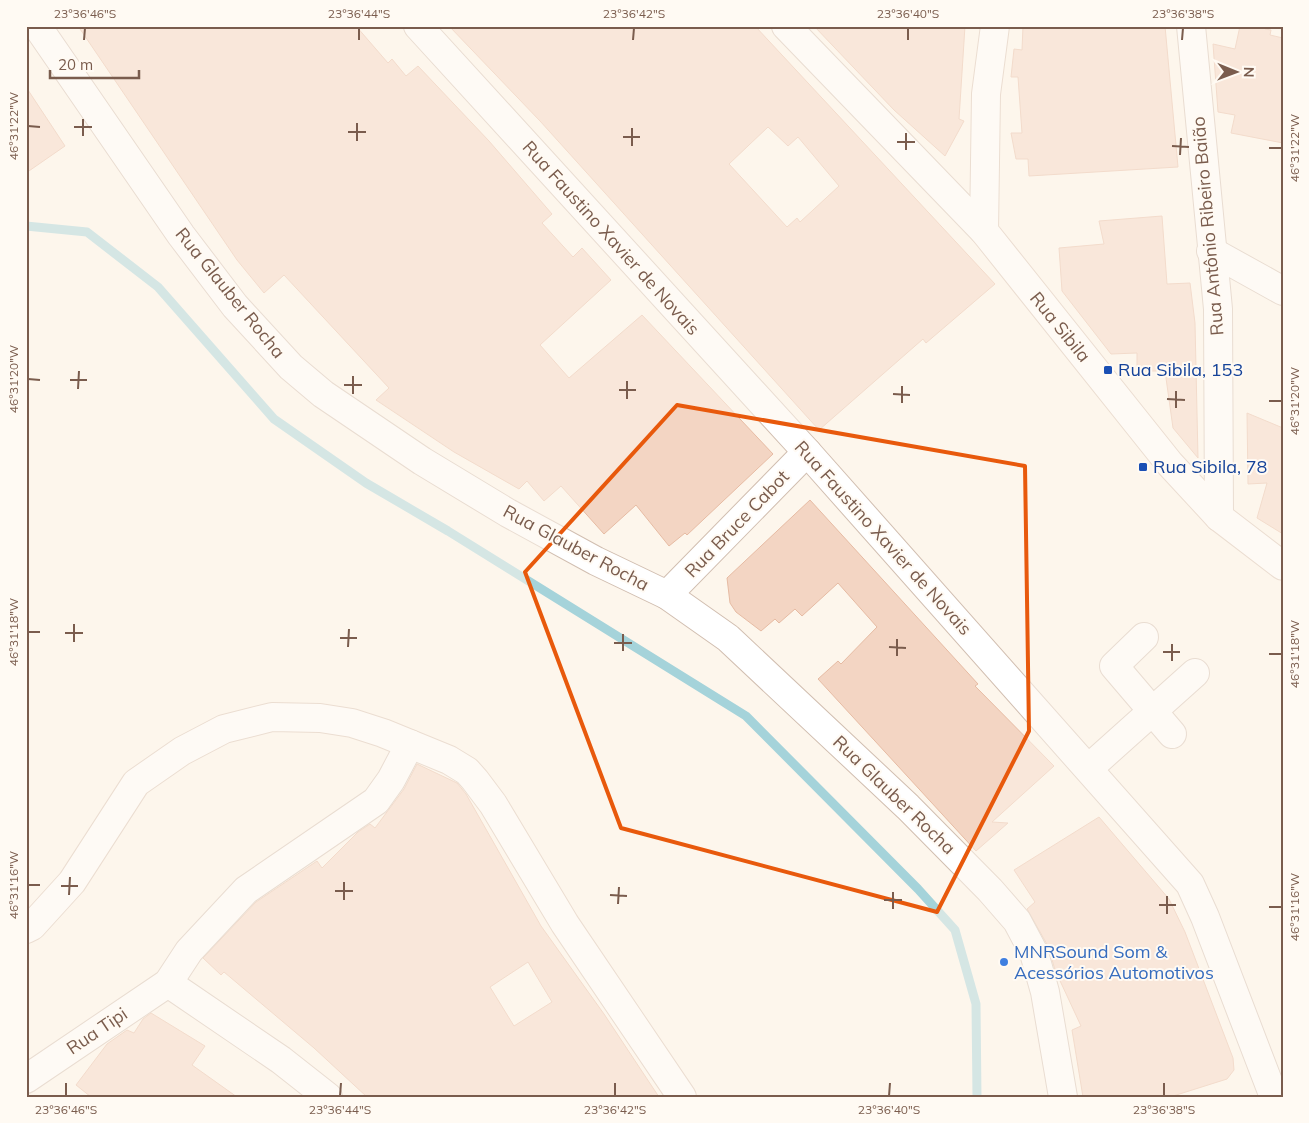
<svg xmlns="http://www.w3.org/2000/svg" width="1309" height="1123" font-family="Mulish,sans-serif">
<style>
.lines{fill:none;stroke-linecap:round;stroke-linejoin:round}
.stream{stroke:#a5d3da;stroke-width:9}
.building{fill:#f3d5c3;stroke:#e6bba3;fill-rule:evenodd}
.street-casing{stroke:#d1beb0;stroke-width:30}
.secondary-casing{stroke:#d6c0b0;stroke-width:30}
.street{stroke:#fff;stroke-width:28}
.secondary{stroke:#fff;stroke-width:28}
.marked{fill:none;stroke:#e8590c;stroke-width:4;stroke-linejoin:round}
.ticks{fill:none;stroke:#7a5c4d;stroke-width:2}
.transit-dot{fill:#1a4fb4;stroke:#fffaf3;stroke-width:2}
.shop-dot{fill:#3f7fe0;stroke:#fffaf3;stroke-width:2}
.labels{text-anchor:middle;stroke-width:4;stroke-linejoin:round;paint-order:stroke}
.street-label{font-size:18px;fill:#7a5c4d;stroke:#fffaf3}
.transit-label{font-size:18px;fill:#164399;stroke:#fffaf3;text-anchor:start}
.shop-label{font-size:18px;fill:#366cbe;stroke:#fffaf3;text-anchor:start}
.neatline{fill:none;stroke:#7a5c4d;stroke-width:2}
.ticks-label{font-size:12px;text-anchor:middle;fill:#7a5c4d}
</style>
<rect width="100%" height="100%" fill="#fdf6ec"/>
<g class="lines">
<polyline class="stream" points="26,226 87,232 158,287 274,419 366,483 448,531 746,716 918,889 955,930 976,1004 977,1097"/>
</g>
<g class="building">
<polygon points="78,26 356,26 388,63 392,59 406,76 418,66 489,141 552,214 542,223 573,257 582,248 611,280 540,345 569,378 642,315 773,454 687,535 685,533 669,546 636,505 604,534 561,486 544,501 527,481 519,489 454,452 376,400 389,388 284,275 264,293 237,260"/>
<path d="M449,26H755L995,284L926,343L923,339L819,430L540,121ZM768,127L788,146L798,137L839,186L800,222L797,218L787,227L729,164Z"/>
<polygon points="814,26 965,26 959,119 964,121 945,156 894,110"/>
<polygon points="1023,26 1165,26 1178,167 1029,176 1028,159 1016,159 1011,133 1022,133 1018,77 1011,77 1014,49 1022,50"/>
<polygon points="1240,26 1266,26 1265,29 1271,30 1270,35 1283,38 1283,143 1231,133 1235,115 1218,112 1213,44 1235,49"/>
<polygon points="26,87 65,146 26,173"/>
<polygon points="1162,216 1167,284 1190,283 1195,323 1198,458 1173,428 1165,371 1137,371 1137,353 1111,354 1062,291 1059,248 1104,244 1099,221"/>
<polygon points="1247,413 1283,428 1283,534 1257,518 1267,483 1248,484"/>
<polygon points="810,500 978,684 975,686 1054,766 992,822 1008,823 976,851 818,679 838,661 841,664 877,627 838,583 802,616 795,609 779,623 775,619 761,631 736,612 730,603 727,578"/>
<path d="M417,764L457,783L466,794L541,926L604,1014L659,1097H367L314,1048L224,972L221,975L203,958L256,902L317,861L322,868L358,832L370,824L375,828L404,789ZM528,962L552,1002L514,1026L490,987Z"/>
<polygon points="1099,817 1169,899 1185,932 1233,1058 1234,1070 1227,1079 1170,1097 1083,1097 1072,1030 1081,1026 1055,970 1048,946 1027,909 1035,902 1014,870"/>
<polygon points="151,1013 205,1046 192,1065 237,1097 91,1097 76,1085 107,1044 127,1030 134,1033 143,1019"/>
</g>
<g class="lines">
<g class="street-casing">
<g id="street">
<polyline points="37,26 181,235 235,306 291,367 323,394 422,461 508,513 596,561 667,595 728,638 908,807 990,890 1017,921 1034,953 1045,992 1063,1097"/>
<polyline points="418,26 807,452 1190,884 1205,917 1274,1097"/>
<polyline points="786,26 984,231"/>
<polyline points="1191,26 1218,309 1219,517"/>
<polyline points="1211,251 1283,291"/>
<polyline points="667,595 807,452"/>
<polyline points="1144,637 1114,666 1172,734"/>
<polyline points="1089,768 1195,673"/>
<polyline points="168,983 281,1060 328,1097"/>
<polyline points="26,1079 168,983 189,951 246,890 376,801 391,780 410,744"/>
</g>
</g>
<g class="secondary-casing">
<g id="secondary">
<polyline points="995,26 986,94 984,231 1170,464 1219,517 1283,566"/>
<polyline points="26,929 32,926 72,882 136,783 182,751 224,729 272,717 320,718 352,723 383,733 449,760 467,771 475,780 493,804 565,924 682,1097"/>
</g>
</g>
<use href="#street" class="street"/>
<use href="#secondary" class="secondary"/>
</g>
<path d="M0 0H1309V1123H0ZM677,405L1025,466L1029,731L937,912L621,828L525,572Z" fill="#fdf6ec" fill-opacity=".55" fill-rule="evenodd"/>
<path class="marked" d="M677,405L1025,466L1029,731L937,912L621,828L525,572Z"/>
<path class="ticks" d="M84,40L85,28M359,40V28M633,40L634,28M908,40V28M1182,40L1183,28M28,126L40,127M74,127H92M348,132H366M83,136V119M623,137H640M357,141V123M897,142H915M632,146V128M1172,146L1189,147M1269,148H1282M906,150V133M1180,155L1181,138M28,379L40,380M70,380H87M344,385H362M78,389L79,371M619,390H636M353,394V376M893,394L910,395M627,399V381M1167,399L1185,400M1269,401H1282M902,403V386M1176,408V391M28,632H40M65,633H83M340,638H357M74,642V624M614,643H632M348,647L349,629M889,647L906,648M623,651V634M1163,652H1180M1269,654H1282M897,656V639M1172,661V644M28,885H40M61,886H78M335,891H353M69,895L70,877M610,895L627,896M344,900V882M884,900H902M618,904L619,887M1159,905H1176M1269,907H1282M893,909V892M1167,914V896M66,1096V1083M340,1096L341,1083M615,1096V1083M889,1096L890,1083M1164,1096V1083"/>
<g class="transit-dot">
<rect x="1103" y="365" width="10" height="10" rx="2.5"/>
<rect x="1138" y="462" width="10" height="10" rx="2.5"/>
</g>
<circle class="shop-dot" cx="1004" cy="962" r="5"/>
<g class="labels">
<g class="street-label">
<text transform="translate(1208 226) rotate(-95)" y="6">Rua Antônio Ribeiro Baião</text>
<text transform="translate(611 238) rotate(48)" y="6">Rua Faustino Xavier de Novais</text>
<text transform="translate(230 293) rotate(51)" y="6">Rua Glauber Rocha</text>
<text transform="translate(1060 327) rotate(51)" y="6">Rua Sibila</text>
<text transform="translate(737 524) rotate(-46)" y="6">Rua Bruce Cabot</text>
<text transform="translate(883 538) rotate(48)" y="6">Rua Faustino Xavier de Novais</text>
<text transform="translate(576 548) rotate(28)" y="6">Rua Glauber Rocha</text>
<text transform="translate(894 795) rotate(44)" y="6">Rua Glauber Rocha</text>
<text transform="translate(97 1031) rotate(-34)" y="6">Rua Tipi</text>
</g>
<g class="transit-label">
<text x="1118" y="376">Rua Sibila, 153</text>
<text x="1153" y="473">Rua Sibila, 78</text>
</g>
<g class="shop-label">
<text x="1014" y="958">MNRSound Som &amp;<tspan x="1014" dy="21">Acessórios Automotivos</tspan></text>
</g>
</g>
<rect width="1309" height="1123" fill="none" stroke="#fffaf3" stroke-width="55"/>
<g transform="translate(1236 72) rotate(91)" stroke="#fffaf3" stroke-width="4" paint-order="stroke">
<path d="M0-4L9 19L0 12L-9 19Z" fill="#7a5c4d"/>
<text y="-8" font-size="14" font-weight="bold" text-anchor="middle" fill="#7a5c4d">N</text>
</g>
<path d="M50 70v8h89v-8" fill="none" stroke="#7a5c4d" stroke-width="2.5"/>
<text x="58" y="70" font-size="15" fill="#7a5c4d" stroke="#fffaf3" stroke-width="4" paint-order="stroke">20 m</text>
<rect x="28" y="28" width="1254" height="1068" class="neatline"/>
<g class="ticks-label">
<text x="85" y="18">23°36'46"S</text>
<text x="359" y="18">23°36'44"S</text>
<text x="634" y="18">23°36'42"S</text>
<text x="908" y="18">23°36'40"S</text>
<text x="1183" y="18">23°36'38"S</text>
<text transform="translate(14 126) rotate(-90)" y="4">46°31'22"W</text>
<text transform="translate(1295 148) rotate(-90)" y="4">46°31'22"W</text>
<text transform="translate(14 379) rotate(-90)" y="4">46°31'20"W</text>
<text transform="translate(1295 401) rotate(-90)" y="4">46°31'20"W</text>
<text transform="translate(14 632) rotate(-90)" y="4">46°31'18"W</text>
<text transform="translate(1295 654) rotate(-90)" y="4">46°31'18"W</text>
<text transform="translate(14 885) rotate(-90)" y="4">46°31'16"W</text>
<text transform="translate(1295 907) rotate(-90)" y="4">46°31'16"W</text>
<text x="66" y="1114">23°36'46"S</text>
<text x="340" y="1114">23°36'44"S</text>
<text x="615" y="1114">23°36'42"S</text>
<text x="889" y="1114">23°36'40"S</text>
<text x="1164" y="1114">23°36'38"S</text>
</g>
</svg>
